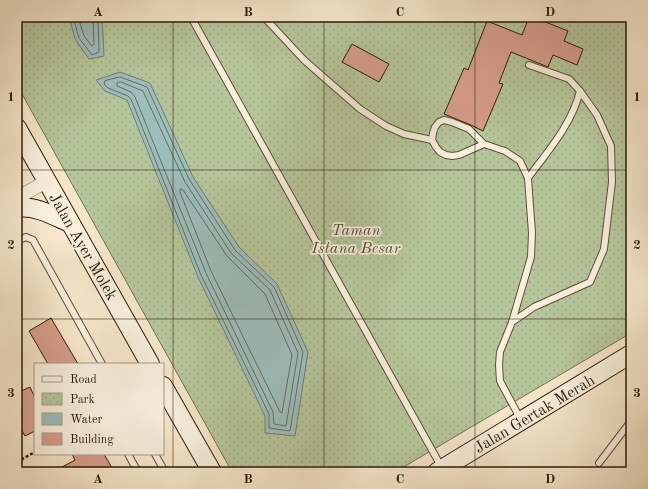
<svg xmlns="http://www.w3.org/2000/svg" width="648" height="489" font-family="'Old Standard TT',serif">
<style>
.park{fill:url(#park-dots);stroke:#707152}
.water{fill:#9dbebc;stroke:#6f7d74}
.lines{fill:none;stroke-linecap:round;stroke-linejoin:round}
.shore{stroke:#646d62;stroke-width:1}
.building{fill:#d69d8b;stroke:#2b1c09}
.service-casing{stroke:#5e4e39;stroke-width:8}
.minor-casing{stroke:#5e4e39;stroke-width:14}
.secondary-casing{stroke:#2b1c09;stroke-width:20}
.path{stroke:#2b1c09;stroke-width:2.5;stroke-dasharray:3 2;stroke-linecap:butt}
.service{stroke:#f8efdd;stroke-width:6}
.minor{stroke:#f8efdd;stroke-width:13}
.secondary{stroke:#f8efdd;stroke-width:18}
.grid{fill:none;stroke:#2b1c09;stroke-width:1;stroke-opacity:0.55}
.labels{text-anchor:middle;stroke-width:3.5;stroke-linejoin:round;paint-order:stroke}
.park-label{font-size:16px;font-style:italic;fill:#554f35;stroke:#f8efdd}
.street-label{font-size:16px;fill:#2b1c09;stroke:#f8efdd}
.neatline{fill:none;stroke:#2b1c09;stroke-width:1.5}
.grid-label{font-size:13px;text-anchor:middle;font-weight:bold;fill:#2b1c09}
</style>
<defs>
<pattern id="park-dots" width="8" height="8" patternUnits="userSpaceOnUse"><rect width="8" height="8" fill="#b6c69b"/><path d="M2 2h.1M6 6h.1" fill="none" stroke="#9daa84" stroke-width="1.8" stroke-linecap="round"/></pattern>
</defs>
<rect width="100%" height="100%" fill="#f5e6ca"/>
<filter id="stains"><feTurbulence type="fractalNoise" baseFrequency=".005" numOctaves="4"/><feColorMatrix values="0 0 0 0 .2 0 0 0 0 .09 0 0 0 0 .02 0 0 0 .5 -.17"/></filter>
<radialGradient id="worn" r=".72"><stop offset=".6" stop-color="#630" stop-opacity="0"/><stop offset="1" stop-color="#630" stop-opacity=".3"/></radialGradient>
<polygon class="park" points="17,17 631,17 631,333 395,472 232,472 17,85"/>
<g class="water">
<polygon points="69,17 102,17 104,56 89,59 75,39"/>
<polygon points="120,72 150,83 193,177 239,247 277,284 308,352 295,436 265,433 265,416 198,277 127,100 105,91 96,80"/>
</g>
<g class="lines">
<g class="shore">
<polyline points="73,17 79,38 92,55 99,52 98,17"/>
<polyline points="78,17 84,36 92,46 94,44 93,17"/>
<polygon points="120,77 147,87 189,179 235,250 274,287 303,352 290,431 269,428 269,414 201,275 131,99 128,96 108,88 104,84 105,81"/>
<polygon points="121,82 143,91 185,182 231,253 270,290 298,353 286,426 274,424 273,412 206,273 135,97 131,92 117,86 117,83"/>
<polygon points="181,189 183,190 227,256 265,294 292,355 282,413 280,412 211,271 180,192"/>
</g>
</g>
<g class="building">
<polygon points="529,17 533,17 568,31 564,41 583,49 577,65 553,55 548,67 511,52 499,83 503,84 483,131 471,125 444,114 464,68 468,70 487,21 522,35"/>
<polygon points="352,44 389,64 379,82 342,62"/>
<polygon points="51,318 78,364 48,364 29,331"/>
<polygon points="30,387 35,398 35,431 25,436 17,422 17,393"/>
<polygon points="72,454 104,454 112,468 104,472 53,472 75,460"/>
</g>
<g class="lines">
<g class="service-casing">
<g id="service">
<polyline points="191,17 442,468"/>
<polyline points="264,17 304,60 360,109 386,126 404,134 432,140"/>
<polyline points="484,144 459,155 452,156 446,155 440,152 436,147 432,140 433,133 435,127 439,122 444,120 452,122 469,129 484,144 505,151 520,161 528,178 532,233 531,257 512,322"/>
<path d="M528,178C548,151 572,124 580,91L569,79L529,65"/>
<polyline points="17,241 26,237 33,240 102,364"/>
<polyline points="521,420 500,381 499,365 500,352 512,322 534,307 590,282 604,249 612,182 611,146 597,115 580,91"/>
<polyline points="128,454 138,472"/>
<polyline points="155,454 165,472"/>
<polyline points="599,463 631,421"/>
</g>
</g>
<g class="minor-casing">
<polyline id="minor" points="17,198 47,181"/>
</g>
<g class="secondary-casing">
<g id="secondary">
<polyline points="17,128 150,364"/>
<path d="M17,208C35,205 54,216 70,223"/>
<polyline points="163,386 212,472"/>
<polyline points="437,472 631,354"/>
</g>
</g>
<polyline class="path" points="17,462 35,452"/>
<use href="#service" class="service"/>
<use href="#minor" class="minor"/>
<use href="#secondary" class="secondary"/>
</g>
<path class="grid" d="M173,17V472M324,17V472M475,17V472M17,170H631M17,319H631"/>
<g class="labels">
<g class="park-label">
<text x="356" y="235">Taman<tspan x="356" dy="18">Istana Besar</tspan></text>
</g>
<g class="street-label">
<text transform="translate(84 246) rotate(60)" y="6">Jalan Ayer Molek</text>
<text transform="translate(534 413) rotate(-31)" y="6">Jalan Gertak Merah</text>
</g>
</g>
<rect width="648" height="489" fill="none" stroke="#f5e6ca" stroke-width="44"/>
<rect x="34" y="363" width="130" height="92" fill="#f8efdd" stroke="#a69b88"/>
<rect x="42" y="376" width="20" height="6" fill="#f8efdd" stroke="#a69b88"/>
<text x="70" y="383" font-size="12" fill="#2b1c09">Road</text>
<rect x="42" y="393" width="20" height="12" fill="url(#park-dots)" stroke="#a69b88"/>
<text x="70" y="403" font-size="12" fill="#2b1c09">Park</text>
<rect x="42" y="413" width="20" height="12" fill="#9dbebc" stroke="#a69b88"/>
<text x="70" y="423" font-size="12" fill="#2b1c09">Water</text>
<rect x="42" y="433" width="20" height="12" fill="#d69d8b" stroke="#a69b88"/>
<text x="70" y="443" font-size="12" fill="#2b1c09">Building</text>
<rect x="22" y="22" width="604" height="445" class="neatline"/>
<g class="grid-label">
<text x="98" y="16">A</text>
<text x="248" y="16">B</text>
<text x="400" y="16">C</text>
<text x="550" y="16">D</text>
<text x="11" y="101">1</text>
<text x="637" y="101">1</text>
<text x="11" y="249">2</text>
<text x="637" y="249">2</text>
<text x="11" y="397">3</text>
<text x="637" y="397">3</text>
<text x="98" y="483">A</text>
<text x="248" y="483">B</text>
<text x="400" y="483">C</text>
<text x="550" y="483">D</text>
</g>
<rect width="100%" height="100%" filter="url(#stains)"/>
<rect width="100%" height="100%" fill="url(#worn)"/>
</svg>
